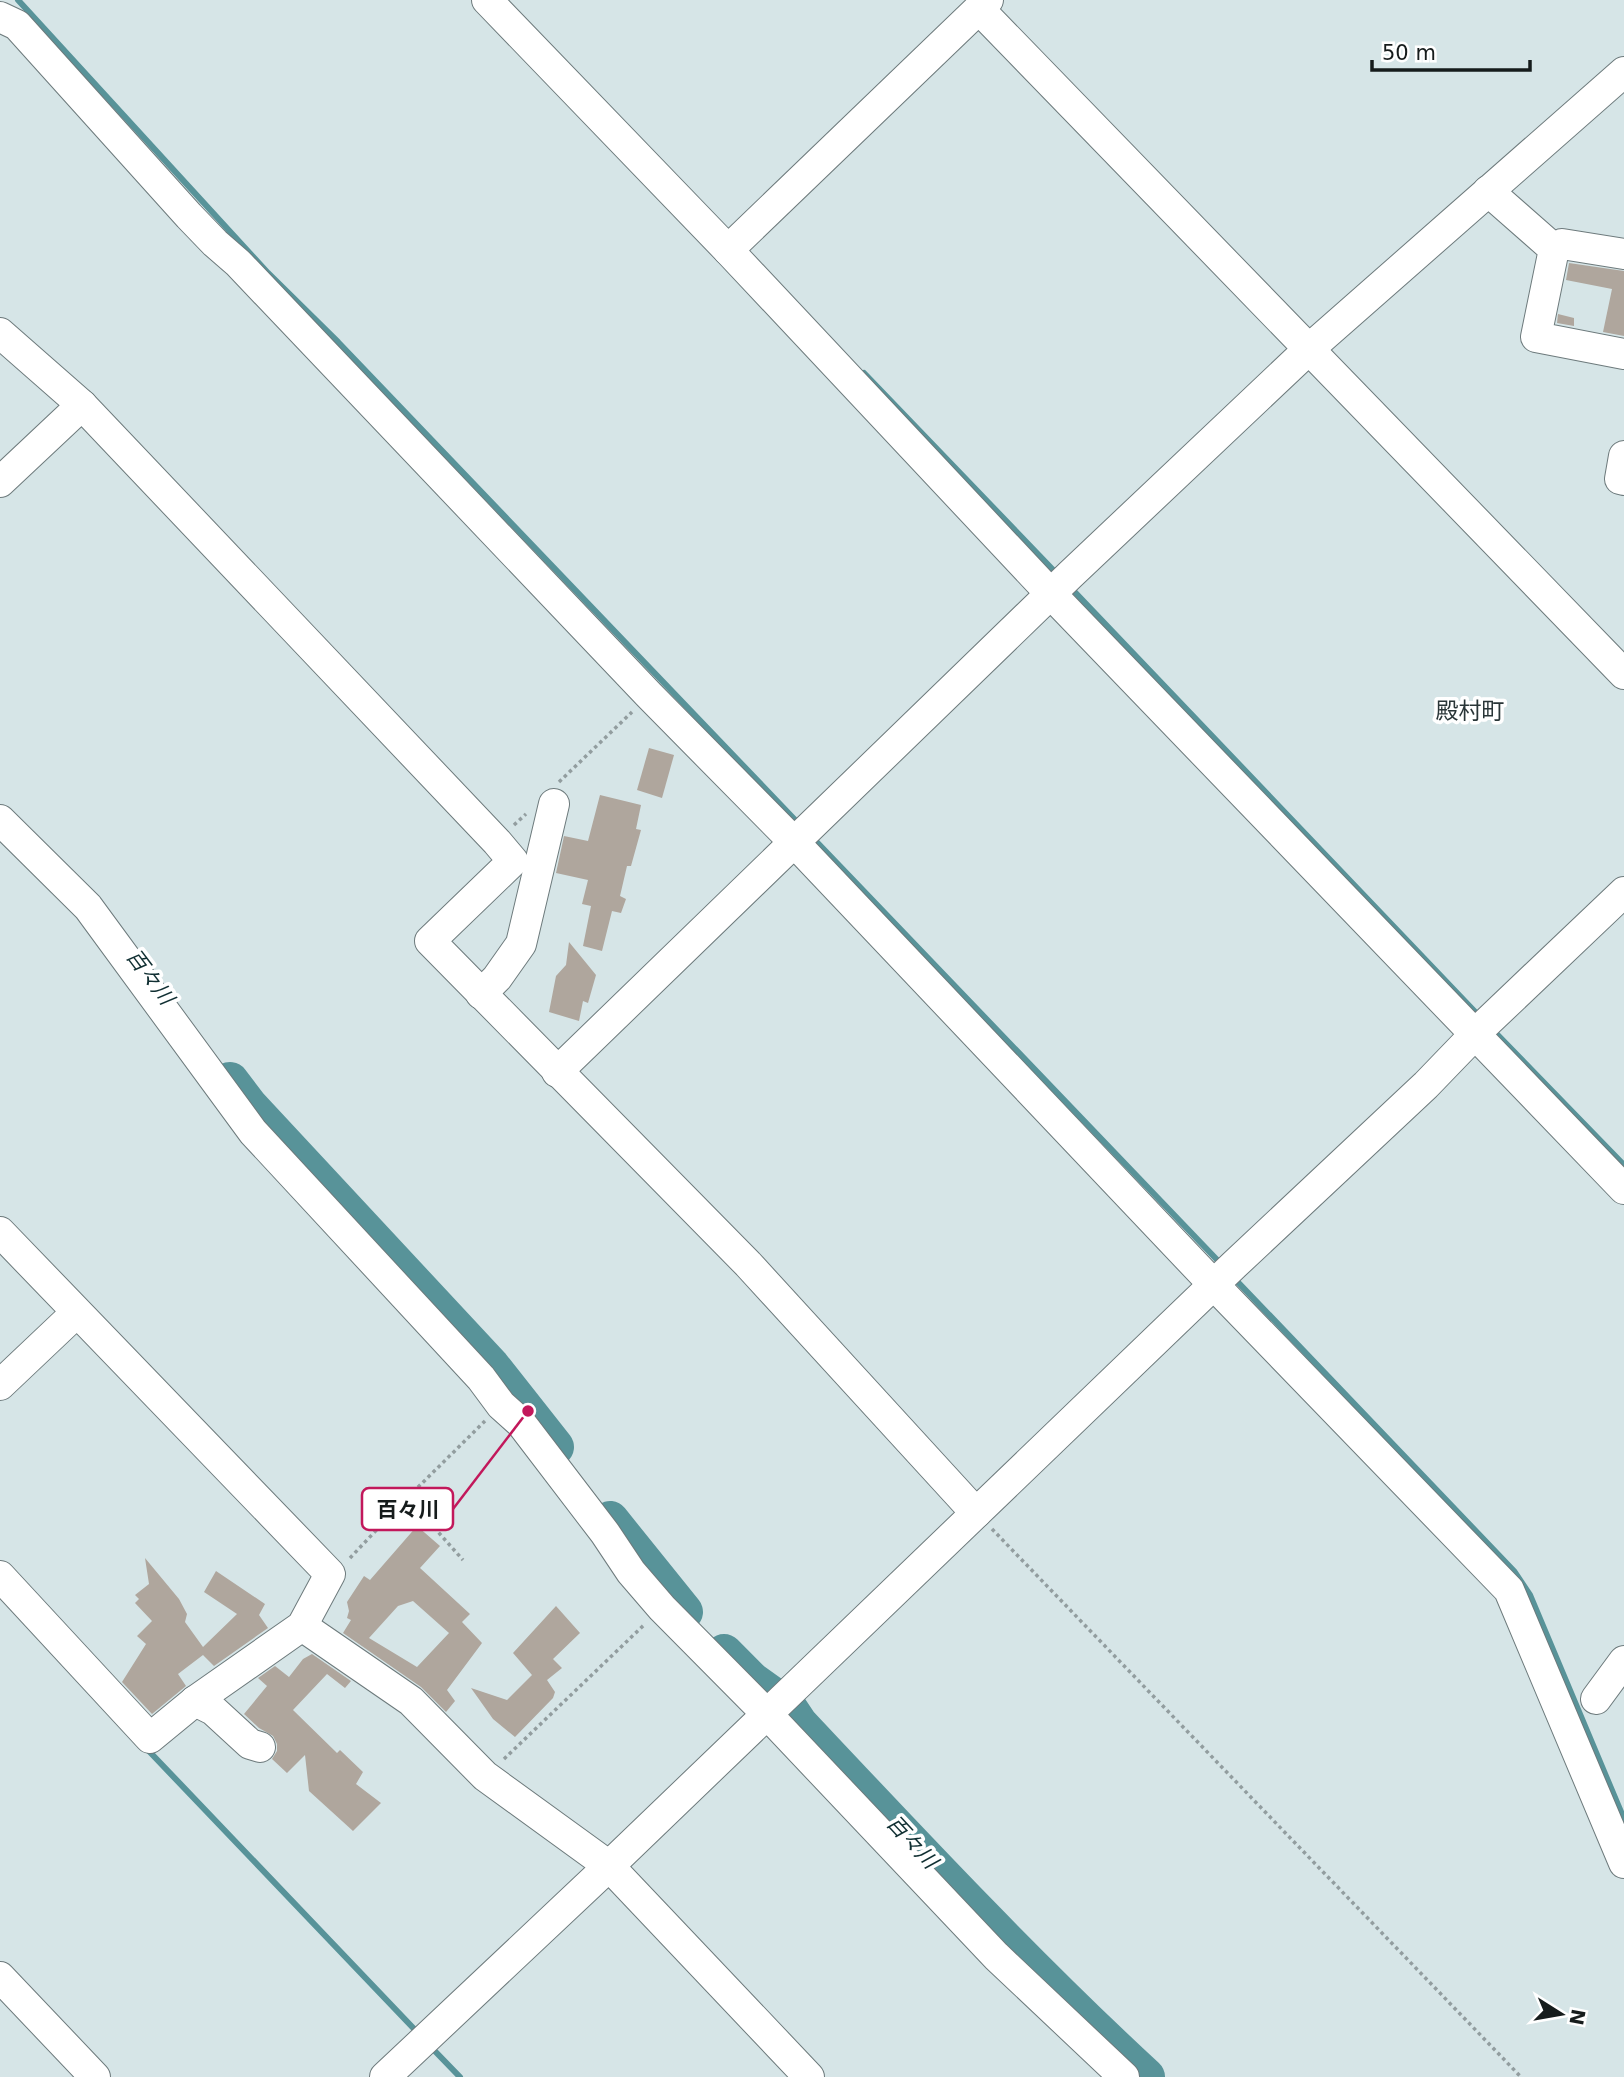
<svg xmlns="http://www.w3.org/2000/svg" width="1624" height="2077" font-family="'DejaVu Sans','Noto Sans JP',sans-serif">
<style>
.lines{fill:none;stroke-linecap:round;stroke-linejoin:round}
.stream{stroke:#589399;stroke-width:6}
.river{stroke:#589399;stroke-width:38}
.building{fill:#afa69d;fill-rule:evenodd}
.minor-casing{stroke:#6d7a7c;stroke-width:32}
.path{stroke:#929d9f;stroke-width:3.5;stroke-dasharray:3.5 3.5;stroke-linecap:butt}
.minor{stroke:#fff;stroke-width:30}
.labels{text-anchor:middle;stroke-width:7;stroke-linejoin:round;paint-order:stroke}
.water-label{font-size:21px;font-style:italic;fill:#102f32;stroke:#fff}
.quarter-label{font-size:23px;fill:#293537;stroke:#fff}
.leader{fill:none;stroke:#c2185b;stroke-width:2.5}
.callout-dot{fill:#c2185b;stroke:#fff;stroke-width:2.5}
.callout{fill:#fff;stroke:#c2185b;stroke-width:2.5}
.callout-label{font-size:21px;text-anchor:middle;font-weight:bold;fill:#161c1c}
</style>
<rect width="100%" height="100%" fill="#d6e5e7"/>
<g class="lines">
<g class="stream">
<polyline points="18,0 268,273 338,342 799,824"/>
<polyline points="864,373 1058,575"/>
<polyline points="1070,587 1481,1018"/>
<polyline points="812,837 1223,1266"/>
<polyline points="1491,1028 1624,1165"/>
<polyline points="1233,1277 1514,1571 1530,1595 1624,1819"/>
<polyline points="146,1748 419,2034"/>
<polyline points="429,2045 460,2077"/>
</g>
<g class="river">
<polyline points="230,1081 249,1106 491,1366 555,1447"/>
<polyline points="610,1520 684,1612"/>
<path d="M724,1653L752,1681L787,1706L799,1724C912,1844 1025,1965 1146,2077"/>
</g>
</g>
<g class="building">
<polygon points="1569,263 1624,271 1624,336 1603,332 1612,289 1566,280"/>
<polygon points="1558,314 1574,318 1574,326 1557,323"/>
<polygon points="649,748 674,755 662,798 637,790"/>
<polygon points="600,795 641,805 636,829 641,830 631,866 627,866 620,896 626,899 621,913 612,911 602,951 583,946 591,906 582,904 588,880 556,873 564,836 588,841"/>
<polygon points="569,942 596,975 588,1003 583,1001 579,1021 549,1012 556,976 566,965"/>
<path d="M417,1526L440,1546L420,1568L470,1614L462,1622L482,1643L447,1690L455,1701L446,1712L421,1687L343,1633L351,1620L347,1618L349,1611L347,1602L364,1576L370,1580ZM413,1601L449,1633L417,1667L369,1638L398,1606Z"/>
<polygon points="145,1558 179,1599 187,1614 185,1622 203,1647 237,1614 204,1592 216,1571 265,1604 259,1615 268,1628 214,1666 203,1655 178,1674 186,1686 152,1714 122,1682 146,1644 137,1636 152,1621 135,1603 139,1599 135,1595 149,1584"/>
<polygon points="556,1606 580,1633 553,1659 562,1668 547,1680 555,1692 553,1698 515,1737 493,1719 471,1688 507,1700 532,1675 513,1653"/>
<polygon points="312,1654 351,1681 345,1688 327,1674 293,1710 337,1753 340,1750 363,1772 356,1784 381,1803 353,1831 309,1791 305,1755 287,1773 272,1759 277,1751 277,1744 273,1736 259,1728 244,1714 267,1686 258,1678 275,1666 289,1677 303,1659"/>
</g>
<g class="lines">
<g class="minor-casing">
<g id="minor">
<polyline points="487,0 728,250 1051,594 1624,1189"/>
<polyline points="979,9 1624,674"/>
<polyline points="0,17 17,25 189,216 215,243 238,263 649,695 794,842 1214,1285 1509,1590 1624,1863"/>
<polyline points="1488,191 1554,249 1536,337 1624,354"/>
<polyline points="1554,249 1562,244 1624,254"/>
<polyline points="728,250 988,0"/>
<polyline points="0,333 82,405 497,842 513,861 430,941 748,1264 976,1513"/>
<polyline points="1624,456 1620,479 1624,480"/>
<polyline points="0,482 82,405"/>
<polyline points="0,820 88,907 253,1132 481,1378 501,1405 521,1423 605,1533 631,1572 662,1608 766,1713 996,1956 1124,2077"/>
<polyline points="481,994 497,978 521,944 554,804"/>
<polyline points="557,1072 1070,575 1309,349 1624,72"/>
<polyline points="0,1232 330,1574 302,1626 195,1701 150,1738 0,1576"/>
<polyline points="0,1385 76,1313"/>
<polyline points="302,1626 411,1701 485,1776 609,1866 809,2077"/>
<polyline points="1596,1699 1624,1661"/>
<polyline points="195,1701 213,1710 250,1744 260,1747"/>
<polyline points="0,1977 95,2077"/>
<polyline points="385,2077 609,1866 1234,1265 1426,1085 1481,1028 1624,892"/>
</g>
</g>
<g class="path">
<polyline points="559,782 632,712"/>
<polyline points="514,825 526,814"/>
<polyline points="402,1503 415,1506 463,1560"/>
<polyline points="992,1529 1521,2077"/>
<polyline points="350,1558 402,1503 485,1421"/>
<polyline points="504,1759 645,1624"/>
</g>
<use href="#minor" class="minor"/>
</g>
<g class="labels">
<g class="water-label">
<text transform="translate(150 977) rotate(53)" y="7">百々川</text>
<text transform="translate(912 1842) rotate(47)" y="7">百々川</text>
</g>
<g class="quarter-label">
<text x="1470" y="719">殿村町</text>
</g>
</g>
<path class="leader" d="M528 1411L453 1509"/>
<circle class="callout-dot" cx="528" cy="1411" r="7"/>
<rect class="callout" x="362" y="1488" width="91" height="42" rx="7"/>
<g class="callout-label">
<text x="408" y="1517">百々川</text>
</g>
<g transform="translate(1561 2014) rotate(101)" stroke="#ffffff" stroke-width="5" paint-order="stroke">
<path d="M0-5L12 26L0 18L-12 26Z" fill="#161c1c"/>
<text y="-10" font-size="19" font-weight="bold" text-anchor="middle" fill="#161c1c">N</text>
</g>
<path d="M1372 60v10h158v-10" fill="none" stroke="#161c1c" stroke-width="3.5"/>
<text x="1382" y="60" font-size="21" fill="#161c1c" stroke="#ffffff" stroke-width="5" paint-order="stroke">50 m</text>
</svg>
